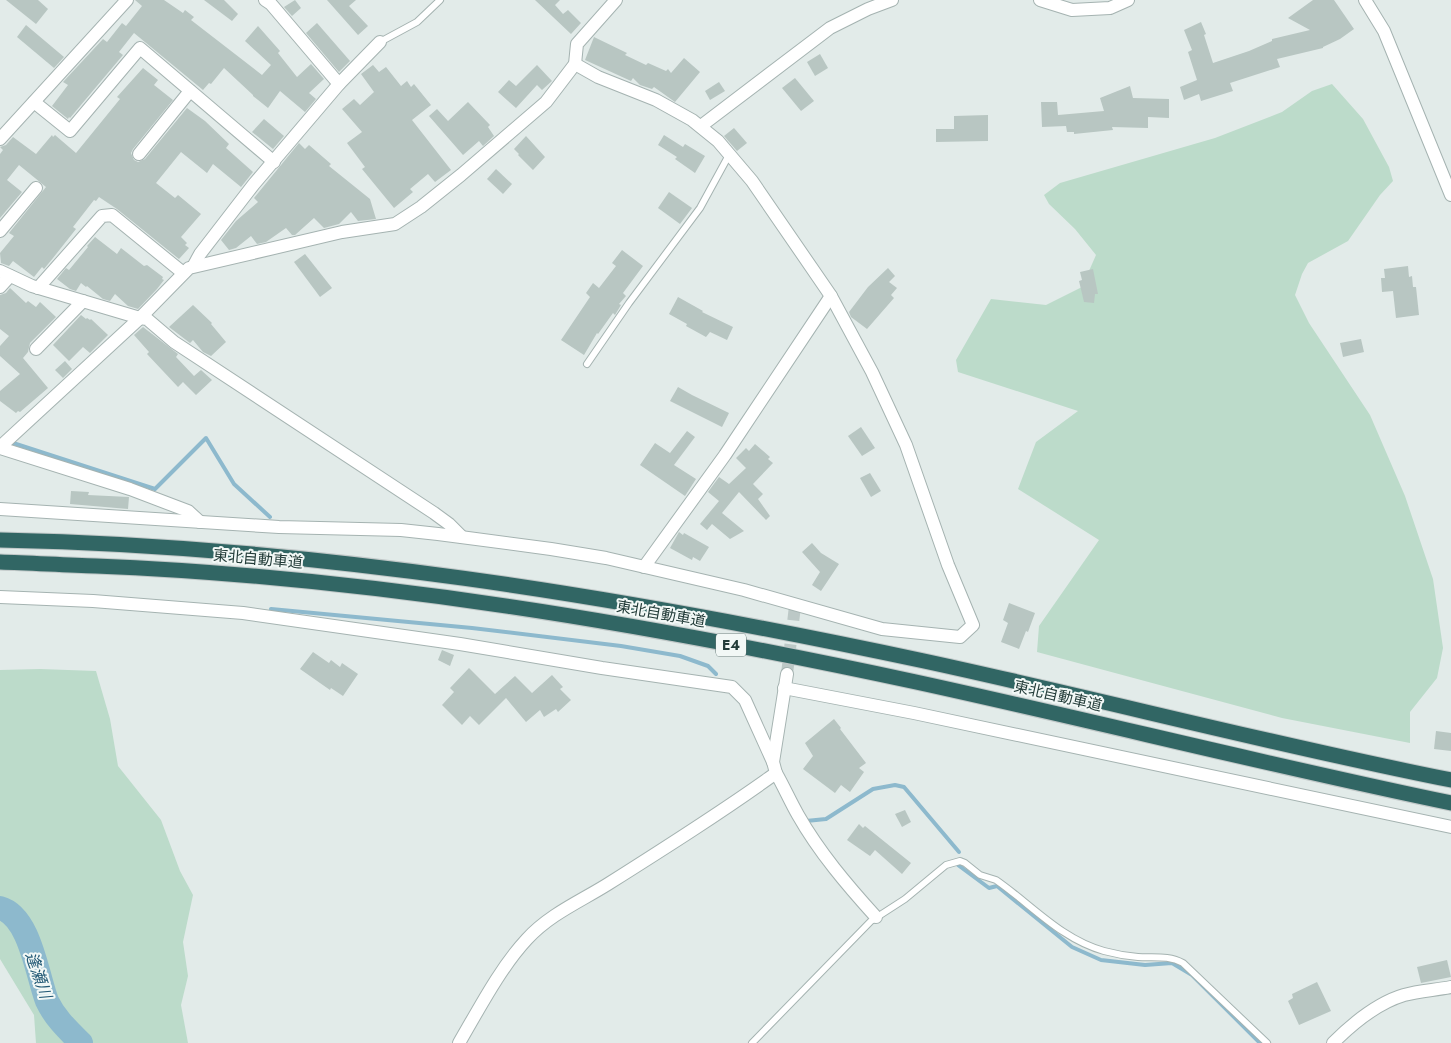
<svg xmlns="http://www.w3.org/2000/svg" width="1451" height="1043" font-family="Jost,'Noto Sans JP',sans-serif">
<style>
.green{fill:#bcdbca}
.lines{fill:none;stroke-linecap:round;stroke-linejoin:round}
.stream{stroke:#8db9cd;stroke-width:4}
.river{stroke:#8db9cd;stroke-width:24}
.building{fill:#b8c6c2}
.minor-tunnel{stroke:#bcc8c6;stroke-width:12;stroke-dasharray:12 6;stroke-linecap:butt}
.service-casing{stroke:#a5b3b1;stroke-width:8}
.minor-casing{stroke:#a5b3b1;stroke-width:14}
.motorway-casing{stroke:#c1c8c8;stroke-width:17}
.service{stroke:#fff;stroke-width:6}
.minor{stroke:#fff;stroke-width:12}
.motorway{stroke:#316664;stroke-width:15}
.labels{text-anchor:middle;stroke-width:4;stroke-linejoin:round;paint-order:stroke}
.shield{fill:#f2f8f6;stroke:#617472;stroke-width:1}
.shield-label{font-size:14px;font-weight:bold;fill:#233c39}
.street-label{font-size:15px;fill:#233c39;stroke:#f2f8f6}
.water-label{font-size:16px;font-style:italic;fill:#215874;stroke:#f2f8f6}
</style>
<rect width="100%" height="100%" fill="#e2ebe9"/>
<g class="green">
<polygon points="1332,84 1363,119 1389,167 1393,181 1380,195 1348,241 1308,263 1302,274 1295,295 1309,323 1370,415 1405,496 1433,579 1443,648 1437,678 1410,712 1410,743 1282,718 1037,652 1039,626 1099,540 1018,489 1036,442 1078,411 958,372 956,360 991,299 1046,305 1082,287 1096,255 1075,229 1049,204 1044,195 1060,183 1215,138 1282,112 1312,91"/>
<polygon points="40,669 96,671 110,719 118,766 161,820 180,871 193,895 183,942 188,976 181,1005 188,1043 36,1043 34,1015 0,959 0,670"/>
</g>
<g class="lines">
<g class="stream">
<polyline points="13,443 155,489 206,438 234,484 270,517"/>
<polyline points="271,609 472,628 621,646 680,656 708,666 716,674"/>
<polyline points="806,821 826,819 873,789 895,785 904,787 959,852"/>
<polyline points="958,865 989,888 997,886 1072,947 1101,960 1145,965 1172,963 1192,975 1260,1043"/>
</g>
<path class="river" d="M0,908C30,916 37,975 47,1001C55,1018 68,1030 81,1043"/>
</g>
<g class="building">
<polygon points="6,0 38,0 48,9 36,24"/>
<polygon points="135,0 164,0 183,13 185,10 194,17 191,20 262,75 271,65 245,41 258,26 280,51 278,53 297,77 311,64 324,79 309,93 316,99 305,112 280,91 268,108 253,96 253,95 224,68 211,84 209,83 203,90 134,33 119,52 123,55 70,118 69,117 68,119 52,106 68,85 63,82 103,39 107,42 122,23 126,26 142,6"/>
<polygon points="204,0 224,0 238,14 232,21"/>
<polygon points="295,0 301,8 292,16 284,7"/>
<polygon points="327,0 356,0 349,6 368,26 358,35"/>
<polygon points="535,0 560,0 555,5 563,14 568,10 581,23 571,34"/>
<polygon points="1313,0 1334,0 1354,29 1340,39 1323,47 1323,48 1277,59 1280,67 1230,83 1233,91 1201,101 1199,94 1184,100 1180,87 1197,80 1188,52 1192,50 1184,30 1201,22 1206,34 1204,35 1213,63 1249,51 1272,41 1272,39 1310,30 1288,18"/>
<polygon points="317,23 350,61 339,72 306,33"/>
<polygon points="26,25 64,57 54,68 17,37"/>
<polygon points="594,37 627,53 625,55 646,65 648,63 666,71 668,69 671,73 684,58 700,72 675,102 654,87 652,89 640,85 633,78 631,81 585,60"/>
<polygon points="820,54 828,68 815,76 807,62"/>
<polygon points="373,65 379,72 386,67 401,86 407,81 411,87 414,84 431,105 412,120 451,170 435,182 428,174 410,189 413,192 394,208 362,169 365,167 347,143 362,132 342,109 354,99 360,105 374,92 361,74"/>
<polygon points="537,65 552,81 542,90 537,85 516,108 498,92 509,80 516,86"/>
<polygon points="143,68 158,80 154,85 173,100 133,149 131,153 134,160 138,162 145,159 187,108 205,121 229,144 226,148 253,172 241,187 213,164 207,173 181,152 156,183 175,198 178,195 201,214 181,237 187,243 185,245 189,248 179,259 117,209 99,197 96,201 94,200 73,227 76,229 53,258 44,269 42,267 34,277 13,261 9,266 1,263 0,253 14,236 9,233 46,187 19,165 7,180 22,192 0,218 0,154 3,150 0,147 6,145 13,137 36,154 52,135 53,137 55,135 76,153 120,99 117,97"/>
<polygon points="795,78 814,101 801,111 782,88"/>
<polygon points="719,82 725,91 710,100 705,91"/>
<polygon points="1130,86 1133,98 1169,99 1169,118 1148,117 1148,128 1112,127 1113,130 1074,134 1074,132 1067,132 1066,126 1042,127 1041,102 1057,102 1058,115 1104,111 1100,98"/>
<polygon points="468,102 490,125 488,127 494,136 483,146 479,141 463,155 429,116 437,109 448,121"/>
<polygon points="988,115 988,141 936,142 936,129 954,129 954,116"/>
<polygon points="264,119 284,136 273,149 252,132"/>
<polygon points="734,128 747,143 737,151 724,136"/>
<polygon points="664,135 683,147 685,144 705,156 695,173 675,159 677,157 658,145"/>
<polygon points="526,136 545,157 533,170 518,155 519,154 514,149"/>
<polygon points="299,143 305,149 309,145 331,164 329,166 370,199 376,219 358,221 351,212 339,224 324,228 314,218 295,235 292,235 286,228 266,242 257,244 251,236 236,248 229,250 221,240 236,221 258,202 254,198"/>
<polygon points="496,169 512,184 503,194 487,179"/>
<polygon points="669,192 692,208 680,224 658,208"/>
<polygon points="95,237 117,254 121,248 144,266 147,265 163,277 162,279 164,280 157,289 138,309 128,306 115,294 110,301 103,299 87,286 86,287 81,283 76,291 70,289 57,279 66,268 69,270 88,247 87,246"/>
<polygon points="622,250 643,266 623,293 626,296 619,304 621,305 615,315 613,313 598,334 597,333 584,355 561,340 590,297 586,293 593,283 599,288 616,266 612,263"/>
<polygon points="305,254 332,288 320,297 294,262"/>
<polygon points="1408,266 1409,277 1412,276 1413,287 1416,287 1419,315 1396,318 1393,291 1382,292 1381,278 1385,278 1384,269"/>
<polygon points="888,268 895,276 889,282 897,288 891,295 894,298 867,329 851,317 849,312 868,287"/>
<polygon points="1093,269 1098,294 1095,294 1094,303 1084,302 1079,281 1082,280 1080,272"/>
<polygon points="10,288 26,303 28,301 36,307 40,302 56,317 30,343 28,352 23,358 48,388 20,412 18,411 16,413 0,401 0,391 20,374 0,356 0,346 9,336 0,329 0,295 6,293"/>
<polygon points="678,297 703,311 702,312 733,327 727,340 710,332 706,337 686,326 687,324 669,314"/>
<polygon points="193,305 212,323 211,324 226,342 211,356 203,352 193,340 190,343 169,327"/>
<polygon points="81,315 86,319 87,318 90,320 91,319 108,335 90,353 83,347 69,361 53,345"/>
<polygon points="143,327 178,354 176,357 194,376 201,370 212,380 196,395 183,382 178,387 147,354 149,352 134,335"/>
<polygon points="1361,339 1364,352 1343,357 1340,343"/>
<polygon points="65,361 72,369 63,378 55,370"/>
<polygon points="678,387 692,395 729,413 722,427 670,401"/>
<polygon points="861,427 875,448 862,456 848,436"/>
<polygon points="687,431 695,437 674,465 696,479 685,496 640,465 655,443 670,453"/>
<polygon points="755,444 770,457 768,459 773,463 753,484 763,494 758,499 770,516 766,520 739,492 722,513 744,531 730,539 712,524 707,530 700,524 719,501 708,492 719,477 729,484 746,468 736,458 746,448 749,451"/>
<polygon points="870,473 881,491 871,497 860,478"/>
<polygon points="71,491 89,492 88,495 129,497 128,509 70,504"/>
<polygon points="679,532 683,535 684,533 709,547 700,561 693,557 692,560 670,548"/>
<polygon points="812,543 821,553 839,564 821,591 812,585 820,572 802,552"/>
<polygon points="1009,603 1035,613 1028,632 1026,631 1019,649 1001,642 1008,623 1003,620"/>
<polygon points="442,650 454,655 450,666 438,660"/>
<polygon points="313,652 329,663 331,660 340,667 342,663 358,674 343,696 331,688 330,690 300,669"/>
<polygon points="469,668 495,694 515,676 532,693 552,675 563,687 560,689 571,700 558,712 556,709 544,717 540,710 526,722 506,698 479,725 470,716 462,725 442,705 454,692 450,688"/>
<polygon points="834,719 841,728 840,729 866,763 859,768 864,772 850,792 841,785 835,793 803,769 813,756 805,743"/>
<polygon points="1436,731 1451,733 1451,751 1434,749"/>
<polygon points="905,810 911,822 902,827 895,814"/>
<polygon points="859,824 863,828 865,826 911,863 902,874 875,850 870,856 847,840"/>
<polygon points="1447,960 1451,977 1421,983 1417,967"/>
<polygon points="1317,982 1331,1011 1299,1025 1288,1001 1293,998 1292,994"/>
</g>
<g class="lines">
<polyline class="minor-tunnel" points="787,674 795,606"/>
<g class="service-casing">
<g id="service">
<polyline points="380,42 417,22 440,0"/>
<polyline points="587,364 629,303 700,208 729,155"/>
<path d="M752,1043L871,921L905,899L946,865L960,861L965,863L980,875L996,880C1032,905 1061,939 1104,951C1115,954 1126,956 1138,957C1153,958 1169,955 1183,963L1267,1043"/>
</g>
</g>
<g class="minor-casing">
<g id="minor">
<polyline points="265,0 271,4 339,84"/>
<polyline points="1040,0 1072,10 1110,8 1128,0"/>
<polyline points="1365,0 1384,31 1451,195"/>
<polyline points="34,102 70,131 140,48 274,162"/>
<polyline points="701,126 830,28 868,9 892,0"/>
<polyline points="0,139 127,0"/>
<polyline points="139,154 190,91"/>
<polyline points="0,231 36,188"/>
<polyline points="194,265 200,254 254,184 339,84 380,42"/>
<polyline points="0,271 32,286 140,318 147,319 174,342 434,513 449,524 462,537"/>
<polyline points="0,287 10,276"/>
<polyline points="38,288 102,216 112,215 182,272"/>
<polyline points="36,349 83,301"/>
<polyline points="0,447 140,318 189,268 342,232 395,224 421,207 461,175 546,102 575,64 577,44 616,0"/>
<polyline points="0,448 130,489 188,511 200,522"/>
<polyline points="0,509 279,527 401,530 438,534 551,549 606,558 744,590 882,629 960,637 973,625 948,565 906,445 872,372 831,296 752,181 718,141 692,120 656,100 598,77 575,64"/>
<polyline points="644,567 725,455 831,296"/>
<polyline points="0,597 93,601 243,613 460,644 602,668 732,687 745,700 773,762"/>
<polyline points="784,688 914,713 1451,827"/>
<path d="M776,773C784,787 790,801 798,815C819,852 847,885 876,917"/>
<path d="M459,1043C479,1009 500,968 527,939C550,914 581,901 608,884C665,848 722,812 776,773L773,762L787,674"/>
<path d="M1333,1043C1353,1023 1377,1003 1404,995C1419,991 1436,990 1451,987"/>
</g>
</g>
<g class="motorway-casing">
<g id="motorway">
<path d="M0,540C312,546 619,596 924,661C1100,699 1274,745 1451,780"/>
<path d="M0,562C32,563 64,565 96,566C373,577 646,624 916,682C1095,721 1272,766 1451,803"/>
</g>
</g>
<use href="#service" class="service"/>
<use href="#minor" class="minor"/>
<use href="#motorway" class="motorway"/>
</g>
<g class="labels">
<rect class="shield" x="716" y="633.5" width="30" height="23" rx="4"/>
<g class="shield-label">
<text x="731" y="650">E4</text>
</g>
<g class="street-label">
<text transform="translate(258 559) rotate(5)" y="5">東北自動車道</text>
<text transform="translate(661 614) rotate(10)" y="5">東北自動車道</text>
<text transform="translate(1058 696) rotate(13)" y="5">東北自動車道</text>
</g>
<g class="water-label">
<text transform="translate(39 975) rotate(71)" y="6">逢瀬川</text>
</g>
</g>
</svg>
